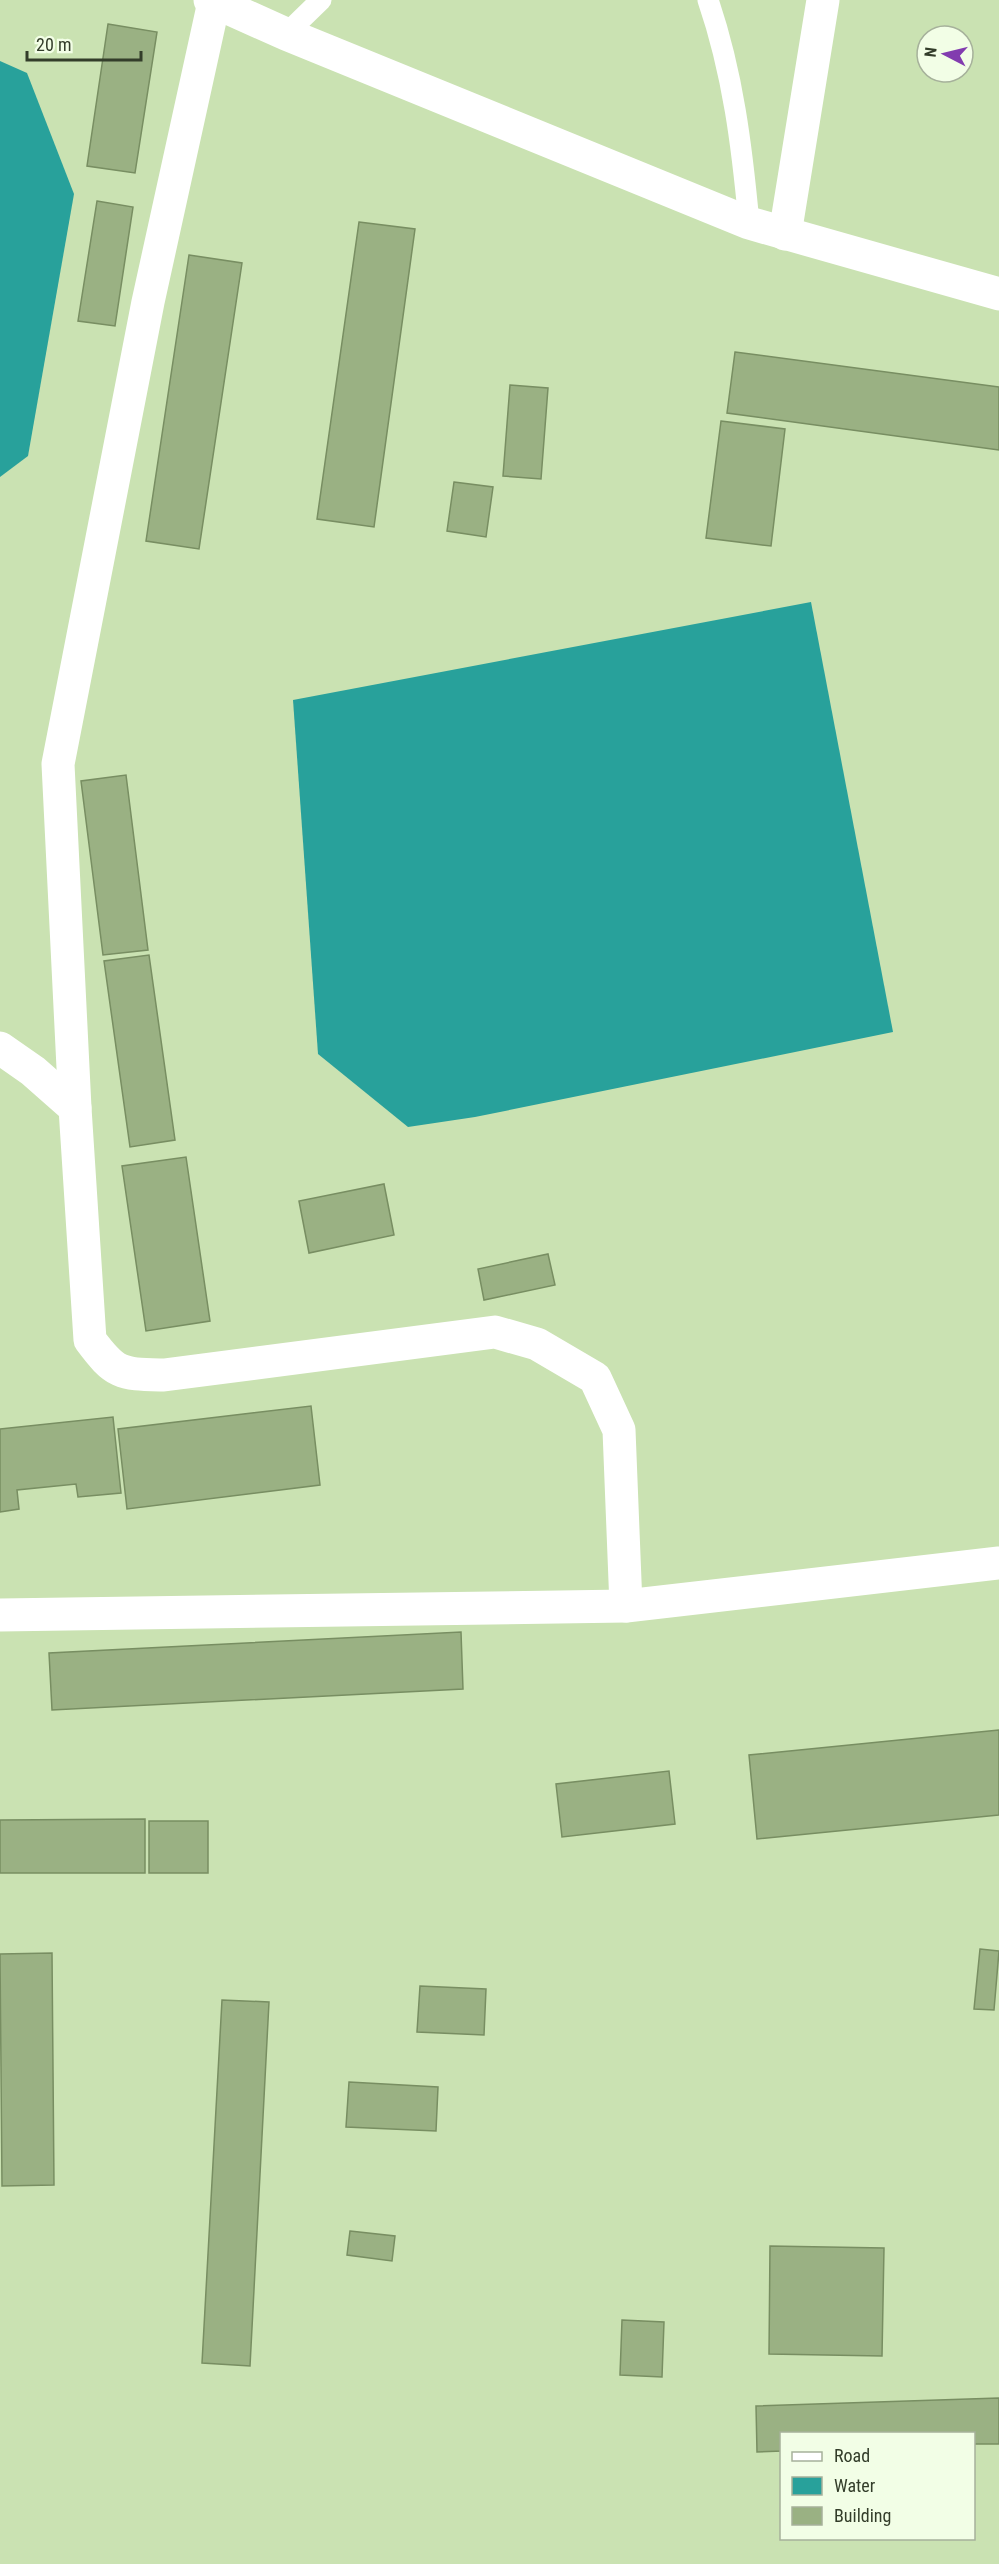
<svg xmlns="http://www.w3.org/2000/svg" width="999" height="2564" font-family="'Roboto Condensed',sans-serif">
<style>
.water{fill:#28a19b}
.building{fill:#9ab183;stroke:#788e62;stroke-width:1.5}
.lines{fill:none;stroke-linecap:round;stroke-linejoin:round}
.service{stroke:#fff;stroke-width:21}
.minor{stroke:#fff;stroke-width:33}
.secondary{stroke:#fff;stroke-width:33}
</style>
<rect width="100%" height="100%" fill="#cae2b2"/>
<g class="water">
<polygon points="0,61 27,73 74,194 28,456 0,477"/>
<polygon points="811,602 893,1032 475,1117 408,1127 318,1054 293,700"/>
</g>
<g class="building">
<polygon points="108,24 157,32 135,173 87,166"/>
<polygon points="97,201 133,207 115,326 78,321"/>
<polygon points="359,222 415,229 374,527 317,519"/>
<polygon points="189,255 242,263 199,549 146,541"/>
<polygon points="735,352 999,387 999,450 727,413"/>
<polygon points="510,385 548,388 541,479 503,476"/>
<polygon points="721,421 785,429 771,546 706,538"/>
<polygon points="454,482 493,487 486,537 447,531"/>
<polygon points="126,775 148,950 103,955 81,781"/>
<polygon points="149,955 175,1140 130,1147 104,961"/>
<polygon points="186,1157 210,1321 146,1331 122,1166"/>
<polygon points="384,1184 394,1235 309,1253 299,1201"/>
<polygon points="548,1254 555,1285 484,1300 478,1269"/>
<polygon points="311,1406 320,1485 127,1509 118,1429"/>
<polygon points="113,1417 121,1493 78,1497 76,1484 17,1490 19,1509 0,1512 0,1429"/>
<polygon points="461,1632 463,1689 52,1710 49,1653"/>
<polygon points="999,1730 999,1815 757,1839 749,1755"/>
<polygon points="669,1771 675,1824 562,1837 556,1784"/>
<polygon points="145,1819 145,1873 0,1873 0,1820"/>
<rect x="149" y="1821" width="59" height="52"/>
<polygon points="980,1949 999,1951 994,2010 974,2009"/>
<polygon points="52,1953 54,2185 2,2186 0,1954"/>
<polygon points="420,1986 486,1989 484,2035 417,2032"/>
<polygon points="222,2000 269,2002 250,2366 202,2363"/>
<polygon points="349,2082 438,2087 436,2131 346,2127"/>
<polygon points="350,2231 395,2236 392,2261 347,2255"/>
<polygon points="770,2246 884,2248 882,2356 769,2354"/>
<polygon points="622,2320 664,2322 662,2377 620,2375"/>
<polygon points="999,2398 999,2444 974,2444 974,2434 782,2434 782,2451 757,2452 756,2406"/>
</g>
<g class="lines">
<g class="service">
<path d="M708,0C733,73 742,147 749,223"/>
<polyline points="286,34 321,0"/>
</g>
<g class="minor">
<polyline points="785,234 823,0"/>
<path d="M0,1048L33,1071L75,1108L90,1340C116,1375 121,1374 164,1375L495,1332L537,1344L595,1378L619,1430L626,1606"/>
<polyline points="75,1108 58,764 148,302 214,2"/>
<polyline points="0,1615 626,1606 999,1563"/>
</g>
<polyline class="secondary" points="210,0 286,34 749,223 999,294"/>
</g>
<rect x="780" y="2432" width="195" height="108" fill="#f2fee6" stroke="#a6b19b" stroke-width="1.5"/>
<rect x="792" y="2452" width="30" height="9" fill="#ffffff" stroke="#a6b19b" stroke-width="1.5"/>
<text x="834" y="2462" font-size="18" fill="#333d2a">Road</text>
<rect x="792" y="2477" width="30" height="18" fill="#28a19b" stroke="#a6b19b" stroke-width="1.5"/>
<text x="834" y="2492" font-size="18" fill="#333d2a">Water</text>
<rect x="792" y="2507" width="30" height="18" fill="#9ab183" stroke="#a6b19b" stroke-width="1.5"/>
<text x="834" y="2522" font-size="18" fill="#333d2a">Building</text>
<g transform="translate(945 54) rotate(277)"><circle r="28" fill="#f2fee6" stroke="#a6b19b" stroke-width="1.5"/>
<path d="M0-4.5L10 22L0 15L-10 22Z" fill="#823caf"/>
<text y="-9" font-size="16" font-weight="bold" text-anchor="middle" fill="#333d2a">N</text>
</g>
<path d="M27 51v9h114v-9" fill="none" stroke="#333d2a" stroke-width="3"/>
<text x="36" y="51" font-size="18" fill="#333d2a" stroke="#f2fee6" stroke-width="4.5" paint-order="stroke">20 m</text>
</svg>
